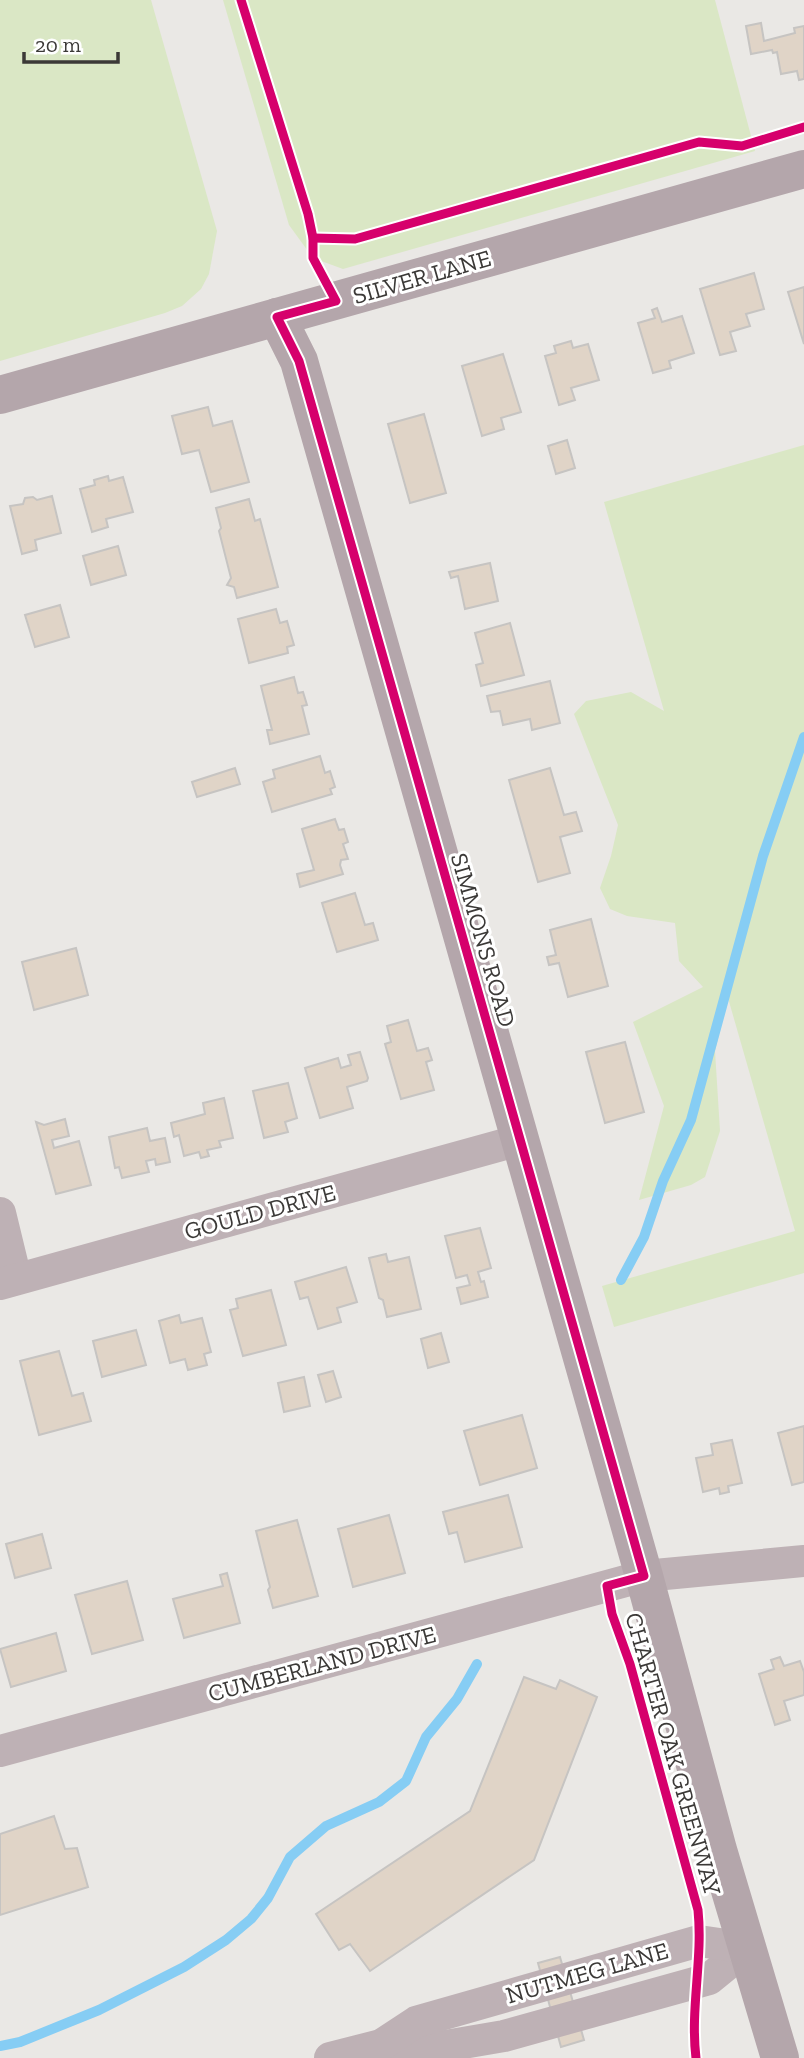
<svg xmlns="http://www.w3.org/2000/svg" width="804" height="2058" font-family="'Zilla Slab',serif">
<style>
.green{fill:#dae7c5}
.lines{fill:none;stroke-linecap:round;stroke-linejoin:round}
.stream{stroke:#86cdf4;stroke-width:10}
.building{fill:#e0d4c7;stroke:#c6c4c2;stroke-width:2}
.street{stroke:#beb1b5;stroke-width:32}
.secondary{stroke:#b4a6ab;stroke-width:38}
.cycleway-casing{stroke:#fff;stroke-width:13}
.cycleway{stroke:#d6006c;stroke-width:9}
.labels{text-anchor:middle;stroke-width:6;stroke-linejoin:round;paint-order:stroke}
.street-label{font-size:24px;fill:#3b3937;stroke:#fff}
</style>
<rect width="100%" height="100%" fill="#eae8e5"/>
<g class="green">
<polygon points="0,0 151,0 217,231 209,274 201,289 182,306 165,313 0,361"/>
<polygon points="223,0 715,0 755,151 343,269 313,258 289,225"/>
<polygon points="804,445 804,1273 614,1327 602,1286 795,1231 728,998 715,1051 720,1131 705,1177 691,1185 639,1200 664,1106 633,1022 703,987 679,961 675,923 627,916 610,909 600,888 611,856 618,825 574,714 586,701 631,692 664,711 604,502"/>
</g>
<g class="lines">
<g class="stream">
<polyline points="621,1280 644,1237 663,1181 691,1120 763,856 804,737"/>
<polyline points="0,2046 20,2042 99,2010 184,1967 226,1940 251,1919 268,1898 290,1857 326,1826 379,1802 406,1781 426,1737 457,1699 477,1664"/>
</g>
</g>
<g class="building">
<polygon points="761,23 764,41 795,33 794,28 804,26 804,79 799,80 797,71 781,74 777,52 773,53 772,50 751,54 746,26"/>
<polygon points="754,273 764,309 746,314 750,326 730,332 736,351 720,355 700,289"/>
<polygon points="804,287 804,344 788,292"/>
<polygon points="657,308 662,322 682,316 694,353 669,361 671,368 653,373 638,323 655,318 652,310"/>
<polygon points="571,341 573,348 588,344 599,380 571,388 575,400 559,405 545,356 556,353 554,346"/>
<polygon points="503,354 521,412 501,418 504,429 482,436 462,366"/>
<polygon points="208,407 213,426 232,421 249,482 211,492 199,450 182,454 172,416"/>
<polygon points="424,414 446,493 410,503 388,424"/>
<polygon points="567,440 575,468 556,474 548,446"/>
<polygon points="108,476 109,481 123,477 133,512 106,519 108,527 92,532 80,489 95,485 94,480"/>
<polygon points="52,496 61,533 35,540 37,550 22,554 10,506 23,504 25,498 33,497 37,500"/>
<polygon points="249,499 255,521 260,519 278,587 237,598 234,587 227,585 231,578 219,531 221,528 216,508"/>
<polygon points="118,546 126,575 91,585 83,556"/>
<polygon points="490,563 498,601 465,609 458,576 451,578 449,572"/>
<polygon points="60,605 69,637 35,647 25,615"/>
<polygon points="276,609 280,623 287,621 294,645 287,647 288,653 249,663 238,619"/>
<polygon points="510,623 524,675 481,686 476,665 483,663 475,633"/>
<polygon points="294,677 298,693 303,692 307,705 302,706 309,734 270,744 267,730 272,730 261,686"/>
<polygon points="550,681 560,723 532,730 530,719 503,725 500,711 491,712 487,696"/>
<polygon points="320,756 325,773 330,771 335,787 330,789 332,794 272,812 263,782 275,778 273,770"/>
<polygon points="235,768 240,784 197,797 192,782"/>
<polygon points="550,768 564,815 576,812 582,831 560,837 570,873 538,882 509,780"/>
<polygon points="335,819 339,830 344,829 348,842 343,844 348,859 341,860 340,865 343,874 300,887 297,874 314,870 302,829"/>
<polygon points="355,893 365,925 373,923 378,940 337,952 322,903"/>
<polygon points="591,919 608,986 568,997 559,963 549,965 547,957 556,955 550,930"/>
<polygon points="76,948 88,995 34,1010 22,962"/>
<polygon points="408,1020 417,1051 428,1048 432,1060 426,1062 434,1090 401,1099 385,1044 391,1042 387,1026"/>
<polygon points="625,1042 644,1112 605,1123 586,1052"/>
<polygon points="360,1052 368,1078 367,1081 347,1087 353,1108 320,1118 305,1068 338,1058 341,1068 351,1065 348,1055"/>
<polygon points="288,1083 297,1118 285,1122 288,1132 264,1138 253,1091"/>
<polygon points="224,1098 233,1138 219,1141 221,1147 207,1150 209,1156 201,1158 199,1152 184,1156 179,1135 174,1137 171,1123 205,1114 203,1103"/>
<polygon points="65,1119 69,1136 52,1140 54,1148 79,1141 91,1185 56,1194 36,1122 44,1125"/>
<polygon points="147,1128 150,1141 165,1138 170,1162 156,1165 155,1159 146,1161 149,1172 122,1178 119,1167 115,1168 109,1137"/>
<polygon points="480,1228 491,1268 478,1272 481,1282 484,1281 488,1297 461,1304 457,1288 470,1285 467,1275 456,1278 445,1236"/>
<polygon points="386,1254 388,1262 409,1257 421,1309 387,1317 383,1300 379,1298 369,1258"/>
<polygon points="346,1267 357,1302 337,1308 341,1322 318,1329 308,1297 300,1299 295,1282"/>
<polygon points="271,1290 286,1345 243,1356 230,1310 238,1308 236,1299"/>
<polygon points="179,1315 181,1323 202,1318 211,1352 204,1354 207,1365 188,1370 185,1359 170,1363 159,1321"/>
<polygon points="136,1330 146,1365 102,1377 93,1341"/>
<polygon points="441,1333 449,1362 428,1368 421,1339"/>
<polygon points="59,1351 72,1396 83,1393 91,1421 39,1435 20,1361"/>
<polygon points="333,1371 341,1397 326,1402 318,1375"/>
<polygon points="304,1377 310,1406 284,1412 278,1383"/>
<polygon points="522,1415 537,1468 480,1485 464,1431"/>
<polygon points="804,1426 804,1482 792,1485 778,1433"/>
<polygon points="732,1440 742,1483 728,1486 729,1492 720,1494 719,1488 703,1492 696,1458 713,1455 711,1444"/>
<polygon points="508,1495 522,1547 465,1562 457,1532 449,1534 443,1512"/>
<polygon points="389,1515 405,1573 353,1587 338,1529"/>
<polygon points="297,1520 318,1596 273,1608 268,1590 270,1587 256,1531"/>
<polygon points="42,1534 51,1568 15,1578 6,1544"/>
<polygon points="227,1573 240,1623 184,1638 173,1599 223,1586 220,1575"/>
<polygon points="127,1581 143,1640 92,1654 75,1595"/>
<polygon points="56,1633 66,1671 11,1687 0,1649"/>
<polygon points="780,1657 784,1666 800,1661 804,1672 804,1695 784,1701 790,1720 775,1725 759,1674 774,1669 771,1660"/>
<polygon points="524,1677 556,1689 560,1680 597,1697 534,1860 370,1971 350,1944 339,1950 316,1914 470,1811"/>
<polygon points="54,1816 65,1849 77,1848 88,1887 0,1915 0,1834"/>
<polygon points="560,1957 584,2040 561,2047 538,1963"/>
</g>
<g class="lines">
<g class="street">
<polyline points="0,1213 16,1279"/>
<polyline points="0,1284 520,1140"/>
<polyline points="0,1751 644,1576 804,1561"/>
<polyline points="381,2045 422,2050 504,2036 709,1979 747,1948"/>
<polyline points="330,2058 381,2045 416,2022 699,1941 747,1948"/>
</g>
<g class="secondary">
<polyline points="277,317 299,361 644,1576 718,1850 780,2058"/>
<polyline points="0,395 804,169"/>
</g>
<g class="cycleway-casing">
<g id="cycleway">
<path d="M241,0L308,214L313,238V258L336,301L277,317L299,361L644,1576L607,1586L612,1614L630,1664L698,1910C703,1959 690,2009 696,2058"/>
<polyline points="313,238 355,239 699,142 742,146 804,127"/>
</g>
</g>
<use href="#cycleway" class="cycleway"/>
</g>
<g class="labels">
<g class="street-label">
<text transform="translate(422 277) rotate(-16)" y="8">SILVER LANE</text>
<text transform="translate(483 940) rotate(74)" y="8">SIMMONS ROAD</text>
<text transform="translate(260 1212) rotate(-15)" y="8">GOULD DRIVE</text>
<text transform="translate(322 1664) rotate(-15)" y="8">CUMBERLAND DRIVE</text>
<text transform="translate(673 1754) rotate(74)" y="8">CHARTER OAK GREENWAY</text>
<text transform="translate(587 1973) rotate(-16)" y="8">NUTMEG LANE</text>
</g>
</g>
<path d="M24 52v10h94v-10" fill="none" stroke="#3b3937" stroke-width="3.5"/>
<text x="35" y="52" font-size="21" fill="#3b3937" stroke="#ffffff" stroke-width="5" paint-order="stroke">20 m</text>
</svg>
